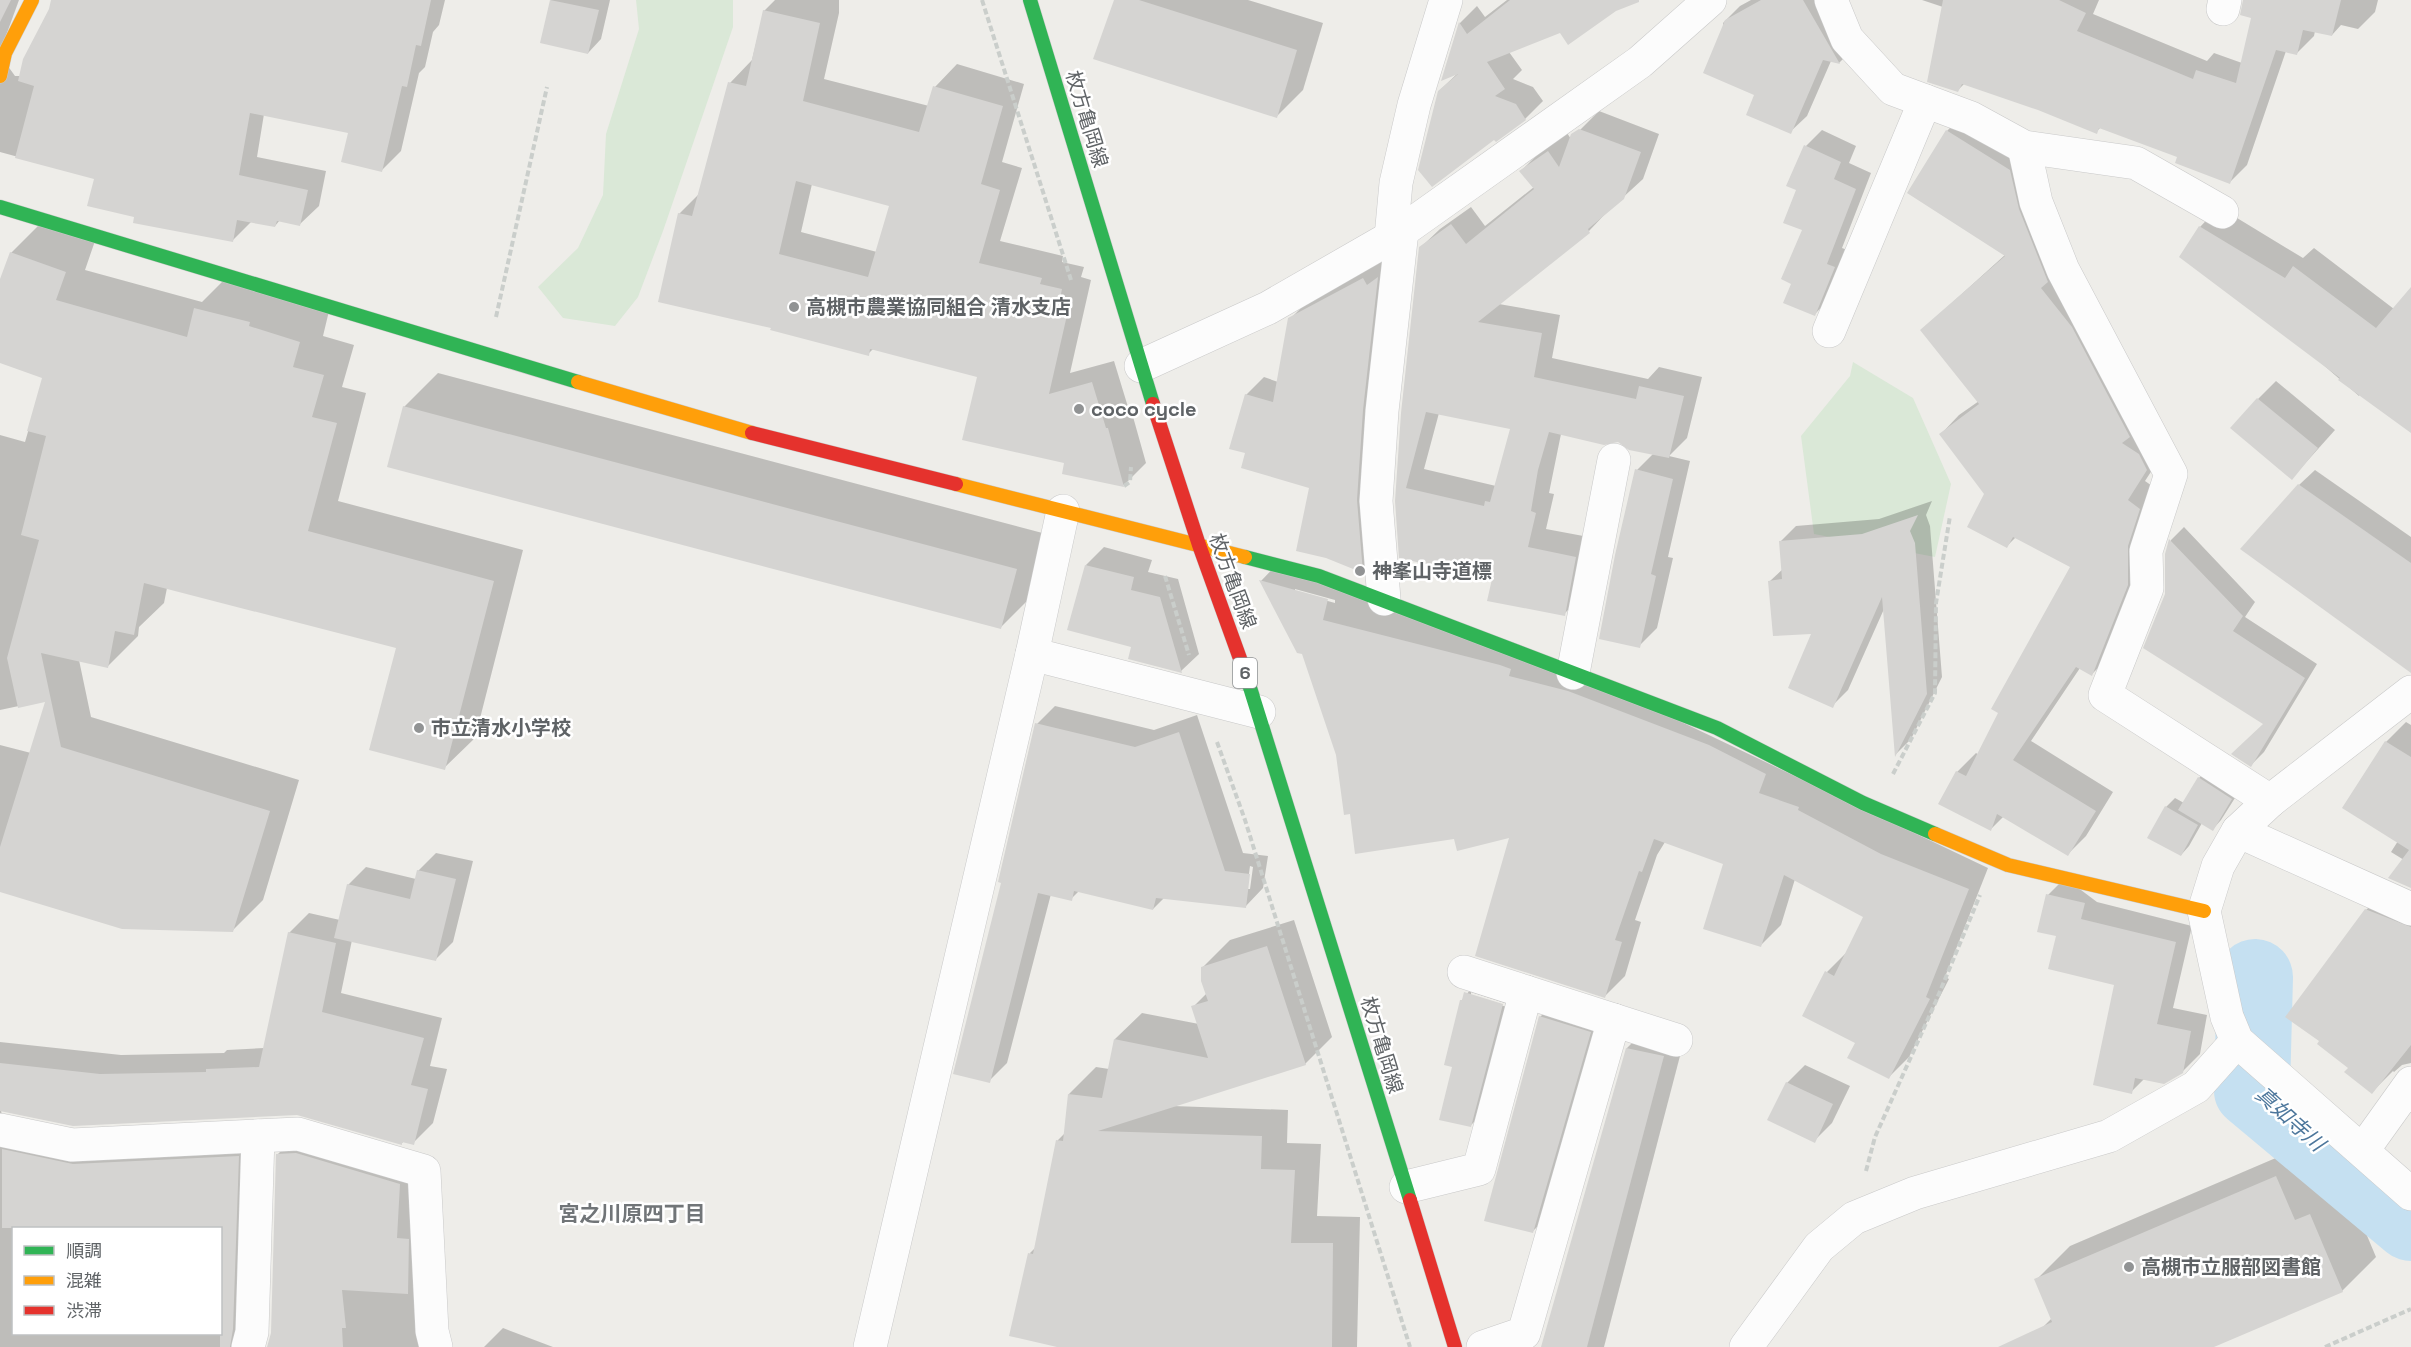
<svg xmlns="http://www.w3.org/2000/svg" width="2411" height="1347" font-family="'Space Grotesk','Noto Sans JP',sans-serif">
<style>
.green{fill:#dae8d7}
.shadow{fill:#0003;fill-rule:evenodd}
.lines{fill:none;stroke-linecap:round;stroke-linejoin:round}
.river{stroke:#c5e0f1;stroke-width:76}
.building{fill:#d5d4d2;fill-rule:evenodd}
.street-casing{stroke:#c9c9c9;stroke-width:34}
.fast-casing{stroke:#cbcbca;stroke-width:15}
.slow-casing{stroke:#cbcbca;stroke-width:15}
.jam-casing{stroke:#cbcbca;stroke-width:15}
.path{stroke:#cacecb;stroke-width:4;stroke-dasharray:6 3;stroke-linecap:butt}
.street{stroke:#fcfcfc;stroke-width:33}
.fast{stroke:#30b455;stroke-width:14}
.slow{stroke:#ff9f0a;stroke-width:14}
.jam{stroke:#e5322d;stroke-width:14}
.poi-dot{fill:#919394;stroke:#fff;stroke-width:2}
.labels{text-anchor:middle;stroke-width:5;stroke-linejoin:round;paint-order:stroke}
.shield{fill:#fff;stroke:#8f9294;stroke-width:1.5}
.shield-label{font-size:18px;font-weight:bold;fill:#5f6366}
.street-label{font-size:20px;fill:#5f6366;stroke:#fff}
.poi-label{font-size:20px;font-weight:bold;fill:#5f6366;stroke:#fff;text-anchor:start}
.water-label{font-size:21px;font-style:italic;fill:#4d779c;stroke:#fff}
.neighbourhood-label{font-size:21px;font-weight:bold;fill:#717578;stroke:#fff}
</style>
<rect width="100%" height="100%" fill="#eeede9"/>
<g class="green">
<polygon points="636,0 733,0 733,27 663,231 638,297 615,326 563,318 538,287 578,248 603,195 606,134 639,29"/>
<polygon points="1853,362 1913,398 1951,484 1935,557 1814,534 1801,436 1850,376"/>
</g>
<g class="shadow">
<polygon points="0,0 19,0 0,52"/>
<polygon points="73,0 445,0 439,25 433,32 425,67 419,73 401,151 382,170 350,132 264,114 257,157 326,171 319,206 300,224 280,220 275,226 252,221 233,240 136,216 95,178 0,152 0,55 15,76 21,76"/>
<polygon points="551,0 610,0 601,39 588,53 542,42"/>
<path d="M775,0H839V13L824,79L929,106L935,87L957,64L1024,84L1002,162L1022,168L1000,241L1063,256L1062,262L1084,267L1081,277L1091,280L1070,373L1114,361L1128,407L1130,406L1146,463L1124,485L1064,473L1066,462L979,376L874,348L868,354L679,214L700,193L730,83L752,60L764,11ZM812,184L891,205L877,252L801,232Z"/>
<polygon points="1116,0 1248,0 1323,23 1303,90 1276,117"/>
<polygon points="1507,0 1626,0 1560,32 1509,52 1522,70 1513,79 1533,87 1543,101 1525,119 1496,139 1439,91 1459,72 1443,78 1460,23 1477,6 1485,17"/>
<polygon points="1751,0 1828,0 1855,47 1839,63 1831,61 1807,116 1790,132 1756,94 1723,28 1723,23 1740,6"/>
<polygon points="1922,0 2099,0 2093,14 2207,61 2214,53 2242,63 2255,6 2245,0 2378,0 2375,12 2358,29 2341,25 2332,35 2315,31 2314,36 2297,53 2286,51 2247,165 2230,182 2179,156 2101,127 2096,132 2038,109 1965,83 1958,90 1943,7"/>
<path d="M1599,111L1659,134L1643,179L1607,212L1589,231L1499,304L1560,315L1552,358L1648,379L1659,367L1702,377L1687,438L1669,456L1690,461L1668,557L1673,558L1657,628L1639,646L1637,470L1653,454L1618,440L1561,434L1549,493L1554,494L1546,529L1594,538L1583,595L1564,614L1494,578L1401,557L1420,248L1440,229L1471,207L1485,226L1534,187L1521,171L1540,152L1567,133L1571,139ZM1439,413L1512,427L1496,486L1424,469Z"/>
<polygon points="1965,112 2028,152 2037,190 2165,450 2145,481 2158,490 2146,565 2111,655 2092,674 2080,668 2031,741 2113,792 2086,836 2068,854 2004,816 1991,829 1957,772 1976,753 1979,755 2072,566 2016,537 2007,546 1986,494 1941,434 1959,415 1979,401 1922,330 2006,254 1947,131"/>
<polygon points="1822,130 1856,146 1849,163 1871,173 1842,248 1850,251 1830,298 1815,314 1793,283 1804,229 1806,146"/>
<polygon points="2219,207 2303,258 2314,248 2394,309 2411,289 2411,431 2360,394 2359,396 2312,355 2181,256 2200,227"/>
<polygon points="42,222 95,241 85,270 202,302 226,278 329,311 323,336 354,345 342,387 366,393 338,501 523,550 475,738 444,768 397,647 167,588 164,603 139,627 138,636 107,667 79,660 91,717 299,780 263,900 232,931 0,890 0,745 31,753 47,700 0,710 0,435 25,442 44,377 0,361 0,284 11,253"/>
<polygon points="1381,261 1385,269 1380,554 1363,571 1311,487 1247,452 1246,395 1264,377 1278,382 1290,319 1308,301"/>
<polygon points="438,373 1050,535 1034,594 1000,628 404,407"/>
<polygon points="2276,381 2335,430 2292,478 2258,399"/>
<polygon points="2315,470 2411,537 2411,652 2299,485"/>
<polygon points="1932,501 1926,515 1930,526 1942,677 1911,739 1896,754 1884,609 1848,690 1832,706 1814,632 1770,581 1783,569 1780,542 1796,526 1879,519"/>
<polygon points="2184,527 2255,602 2245,617 2317,664 2264,752 2251,765 2265,723 2166,595 2166,554 2171,540"/>
<polygon points="1104,547 1152,560 1148,572 1178,579 1199,654 1181,671 1133,646 1086,565"/>
<path d="M1280,561L1520,645L1988,868L1945,977L1949,979L1909,1057L1889,1077L1857,1042L1827,972L1847,952L1865,916L1795,879L1781,925L1761,945L1724,863L1665,842L1657,855L1635,920L1641,922L1625,976L1605,996L1511,835L1455,837L1351,813L1338,754L1303,653L1261,581ZM1295,589L1335,600V603L1295,592Z"/>
<path d="M1055,706L1154,730L1197,715L1243,853L1268,856L1263,888L1245,907L1164,898L1153,909L1079,891L1071,899L1051,894L1007,1063L989,1081L1003,882L1037,724ZM1250,866L1253,867L1250,889H1247Z"/>
<polygon points="2406,722 2411,725 2411,887 2404,860 2391,852 2398,841 2386,742"/>
<polygon points="2208,769 2240,790 2221,820 2213,829 2202,823 2189,846 2181,855 2166,807 2175,798 2184,803 2199,778"/>
<path d="M436,853L473,861L453,942L435,960L352,940L341,993L442,1018L430,1066L447,1069L433,1123L413,1143L404,1141L402,1143L298,1114L1,1110L2,1116L16,1129L258,1137L246,1347H0V1042L121,1055L224,1053L227,1050L264,1048L289,933L309,913L340,920L348,885L366,867L416,879L418,871ZM14,1228H220V1334H14Z"/>
<polygon points="2065,878 2097,902 2192,926 2173,1008 2207,1015 2200,1054 2182,1072 2145,1078 2131,1092 2116,984 2058,935 2048,895"/>
<polygon points="2385,892 2411,904 2411,1063 2402,1065 2394,1072 2393,1071 2372,1092 2350,1067 2366,910"/>
<polygon points="1294,920 1332,1037 1305,1064 1173,1106 1288,1110 1287,1143 1321,1144 1317,1216 1360,1217 1357,1347 1064,1347 1030,1253 1036,1247 1058,1140 1065,1133 1069,1094 1096,1067 1109,1069 1115,1039 1142,1013 1199,1024 1193,1007 1207,993 1203,967 1230,940"/>
<path d="M1480,978L1517,990L1485,1111L1470,1126L1454,1066L1461,1001ZM1471,992L1511,1005L1510,1008L1471,996Z"/>
<polygon points="1567,990 1616,1006 1559,1205 1533,1231 1540,1017"/>
<polygon points="1650,1025 1686,1033 1604,1347 1543,1347 1627,1048"/>
<polygon points="1805,1065 1850,1086 1832,1123 1814,1141 1769,1120 1787,1083"/>
<polygon points="300,1132 421,1162 435,1347 268,1347 272,1333 278,1154"/>
<polygon points="2311,1143 2329,1187 2344,1181 2376,1257 2342,1291 2210,1347 2050,1347 2042,1328 2052,1318 2036,1280 2070,1246"/>
<polygon points="503,1328 553,1347 484,1347"/>
</g>
<g class="lines">
<polyline class="river" points="2255,977 2252,1090 2411,1223"/>
</g>
<g class="building">
<polygon points="0,0 11,0 0,22"/>
<polygon points="51,0 431,0 421,46 416,45 407,87 402,86 382,172 341,162 348,133 250,113 239,175 308,190 300,226 277,221 275,227 237,220 233,242 133,223 134,217 87,206 94,179 15,158 34,86 18,81 23,59 49,9"/>
<polygon points="550,0 599,10 588,54 540,43"/>
<polygon points="1114,0 1139,0 1297,50 1277,118 1093,59"/>
<polygon points="1510,0 1639,0 1639,2 1616,11 1568,45 1560,33 1487,62 1505,89 1495,96 1516,104 1526,120 1496,142 1494,140 1432,187 1418,170 1438,91 1458,74 1441,81 1459,22 1467,34"/>
<polygon points="1761,0 1803,0 1840,64 1823,60 1791,134 1746,115 1754,95 1703,73 1725,20"/>
<polygon points="1943,0 2059,0 2086,13 2077,31 2193,79 2196,70 2236,83 2251,18 2240,15 2243,0 2341,0 2332,36 2303,30 2297,55 2276,50 2230,184 2175,163 2177,157 2099,128 2097,134 2038,110 1962,84 1958,92 1927,82"/>
<path d="M763,10L820,23L803,101L919,132L933,86L1003,106L981,184L1000,190L979,263L1042,278L1040,284L1062,289L1060,299L1070,302L1049,394L1092,382L1106,428H1108L1124,487L1062,474L1064,463L962,440L977,377L870,349L869,356L770,330L771,328L658,302L678,213L692,216L728,82L746,86ZM796,181L889,206L868,277L779,254Z"/>
<path d="M1579,129L1641,152L1624,199L1588,229L1590,233L1478,322L1542,333L1534,377L1636,399L1639,386L1684,396L1669,458L1629,450L1618,442L1604,445L1549,432L1538,470L1531,511L1536,513L1528,547L1576,557L1565,616L1487,601L1492,579L1399,558L1395,501L1401,413L1419,247L1451,224L1466,244L1534,189L1519,171L1548,151L1559,167L1571,134ZM1426,412L1510,429L1490,502L1485,501L1484,506L1406,488Z"/>
<polygon points="1946,130 2010,170 2019,209 2048,282 2041,288 2072,327 2130,437 2122,443 2139,454 2147,470 2128,500 2140,509 2128,546 2128,585 2092,676 2076,667 2013,760 2096,811 2068,856 1997,814 1991,831 1938,804 1956,771 1966,776 1998,713 1991,709 2070,567 2013,537 2007,548 1967,527 1984,494 1939,434 1979,404 1920,330 2005,256 1907,193"/>
<polygon points="1804,145 1841,162 1834,179 1856,189 1827,264 1835,267 1815,316 1783,303 1791,284 1781,279 1802,230 1783,223 1796,190 1786,186"/>
<polygon points="2199,226 2285,278 2293,266 2376,328 2411,287 2411,433 2338,380 2340,378 2179,257"/>
<polygon points="10,252 66,272 56,300 187,337 194,308 250,322 249,326 300,342 293,367 324,375 312,417 337,423 308,531 494,581 445,770 369,750 396,648 144,583 134,635 115,631 108,668 41,653 61,747 270,811 233,932 122,929 0,892 0,847 45,702 18,708 7,658 39,540 21,535 46,436 27,431 42,378 0,363 0,279"/>
<polygon points="1378,277 1363,410 1357,500 1363,573 1326,558 1296,551 1309,488 1241,468 1245,453 1229,449 1245,394 1273,402 1288,318 1363,278 1367,285"/>
<polygon points="2257,398 2318,448 2292,480 2230,428"/>
<polygon points="403,406 1017,569 1001,629 387,467"/>
<polygon points="1635,469 1673,479 1651,574 1656,576 1640,648 1599,639 1615,555"/>
<polygon points="2298,484 2411,563 2411,673 2240,549"/>
<polygon points="1918,515 1910,531 1915,543 1927,694 1895,757 1882,597 1833,708 1788,688 1811,634 1773,636 1768,581 1782,579 1779,541 1862,534"/>
<polygon points="2169,539 2243,616 2233,631 2305,678 2251,767 2231,754 2263,724 2143,648 2165,594 2165,554"/>
<polygon points="1085,565 1134,577 1131,590 1160,597 1182,673 1128,659 1131,647 1067,630"/>
<polygon points="1259,580 1328,599 1323,620 1500,665 1511,669 1509,676 1568,691 1709,745 1766,774 1759,793 1799,807 1798,810 1881,854 1969,889 1926,997 1930,999 1889,1079 1847,1058 1855,1043 1802,1016 1825,971 1834,976 1863,917 1784,875 1761,947 1703,929 1723,864 1654,839 1642,872 1639,871 1615,940 1622,942 1605,998 1475,956 1509,838 1457,851 1454,839 1355,854 1350,814 1344,815 1336,755 1302,654 1297,653"/>
<polygon points="1035,723 1135,747 1179,732 1225,871 1250,874 1246,908 1156,898 1153,910 1074,891 1072,901 1038,893 990,1083 953,1074 1001,883 998,882"/>
<polygon points="2385,741 2411,757 2411,888 2388,878 2409,850 2342,808"/>
<polygon points="2198,777 2232,799 2213,831 2178,810"/>
<polygon points="2165,806 2198,825 2181,856 2147,838"/>
<polygon points="417,870 456,879 436,961 334,938 347,884 410,899"/>
<polygon points="2046,894 2085,903 2081,919 2176,942 2157,1024 2191,1031 2183,1073 2164,1084 2135,1078 2132,1094 2093,1085 2114,985 2048,969 2056,936 2037,932"/>
<polygon points="2365,909 2411,927 2411,1045 2372,1094 2344,1072 2348,1068 2317,1044 2319,1041 2285,1017"/>
<polygon points="288,932 336,943 322,1012 424,1038 411,1085 428,1089 414,1145 402,1142 402,1145 297,1115 73,1126 0,1111 0,1063 100,1074 206,1072 206,1069 259,1067"/>
<polygon points="1267,946 1306,1065 1098,1131 1262,1136 1261,1169 1295,1170 1291,1243 1333,1243 1332,1347 1057,1347 1009,1336 1028,1253 1033,1254 1056,1140 1063,1141 1068,1094 1102,1098 1114,1039 1208,1058 1191,1006 1208,1001 1201,981 1201,967"/>
<polygon points="1464,992 1503,1004 1471,1127 1439,1120 1452,1067 1444,1065 1460,1000 1462,1000"/>
<polygon points="1539,1016 1591,1032 1533,1233 1484,1221"/>
<polygon points="1626,1048 1664,1056 1587,1347 1541,1347"/>
<polygon points="1786,1082 1833,1104 1815,1143 1767,1120"/>
<polygon points="2,1149 73,1164 239,1156 233,1329 230,1347 220,1347 220,1228 2,1228"/>
<polygon points="296,1153 400,1184 397,1238 409,1239 408,1294 342,1290 346,1328 342,1328 343,1347 267,1347 271,1333 276,1154"/>
<polygon points="2276,1176 2295,1220 2310,1214 2343,1292 2214,1347 1998,1347 2052,1322 2034,1279"/>
</g>
<g class="lines">
<g class="street-casing">
<g id="street">
<polyline points="1831,0 1847,39 1893,89 1971,118 2024,147 2136,163 2222,212"/>
<polyline points="2223,9 2225,0"/>
<polyline points="2024,147 2036,202 2063,270 2171,474 2146,551 2147,588 2105,695 2270,801"/>
<polyline points="1391,237 1396,183 1414,105 1446,0"/>
<polyline points="1829,331 1925,101"/>
<polyline points="1141,366 1268,308 1402,231 1640,62 1710,0"/>
<polyline points="1384,599 1376,501 1382,411 1402,231"/>
<polyline points="1032,654 1259,712"/>
<polyline points="1573,673 1614,460"/>
<polyline points="2411,692 2270,801 2238,831 2218,866 2204,911 2227,1017 2237,1041 2411,1194"/>
<polyline points="2238,831 2411,909"/>
<polyline points="1464,972 1676,1040"/>
<polyline points="0,1130 72,1145 298,1134 424,1171 432,1331 436,1347"/>
<polyline points="2363,1150 2411,1083"/>
<polyline points="1406,1187 1479,1169 1526,992"/>
<polyline points="248,1347 252,1332 258,1136"/>
<polyline points="870,1347 1032,654 1063,511"/>
<polyline points="1483,1347 1524,1333 1614,1020"/>
<polyline points="1746,1347 1819,1247 1854,1218 1915,1193 2109,1136 2196,1087 2237,1041"/>
</g>
</g>
<g class="fast-casing">
<g id="fast">
<polyline points="1030,0 1153,404"/>
<polyline points="0,207 578,382"/>
<polyline points="1245,557 1319,576 1717,728 1863,803 1935,834"/>
<polyline points="1247,678 1410,1200"/>
</g>
</g>
<g class="slow-casing">
<g id="slow">
<polyline points="0,76 5,53 32,0"/>
<polyline points="578,382 752,433"/>
<polyline points="956,484 1245,557"/>
<polyline points="1935,834 2008,865 2204,911"/>
</g>
</g>
<g class="jam-casing">
<g id="jam">
<polyline points="1153,404 1199,545 1247,678"/>
<polyline points="752,433 956,484"/>
<polyline points="1410,1200 1455,1347"/>
</g>
</g>
<g class="path">
<polyline points="982,0 1071,280"/>
<polyline points="496,317 547,87"/>
<polyline points="1124,486 1130,482 1131,467"/>
<polyline points="1165,576 1189,655"/>
<polyline points="1217,742 1245,820 1410,1347"/>
<polyline points="1893,774 1935,693 1936,603 1950,516"/>
<polyline points="1866,1171 1875,1137 1936,1001 1980,895"/>
<polyline points="2325,1347 2411,1309"/>
</g>
<use href="#street" class="street"/>
<use href="#fast" class="fast"/>
<use href="#slow" class="slow"/>
<use href="#jam" class="jam"/>
</g>
<g class="poi-dot">
<circle cx="794" cy="307" r="6"/>
<circle cx="1079" cy="409" r="6"/>
<circle cx="1360" cy="571" r="6"/>
<circle cx="419" cy="728" r="6"/>
<circle cx="2129" cy="1267" r="6"/>
</g>
<g class="labels">
<rect class="shield" x="1233" y="658" width="24" height="30" rx="4.5"/>
<g class="shield-label">
<text x="1245" y="679">6</text>
</g>
<g class="street-label">
<text transform="translate(1087 119) rotate(73)" y="7">枚方亀岡線</text>
<text transform="translate(1233 581) rotate(70)" y="7">枚方亀岡線</text>
<text transform="translate(1382 1045) rotate(73)" y="7">枚方亀岡線</text>
</g>
<g class="poi-label">
<text x="806" y="314">高槻市農業協同組合 清水支店</text>
<text x="1091" y="416">coco cycle</text>
<text x="1372" y="578">神峯山寺道標</text>
<text x="431" y="735">市立清水小学校</text>
<text x="2141" y="1274">高槻市立服部図書館</text>
</g>
<g class="water-label">
<text transform="translate(2290 1119) rotate(42)" y="7">真如寺川</text>
</g>
<g class="neighbourhood-label">
<text x="632" y="1221">宮之川原四丁目</text>
</g>
</g>
<rect x="12" y="1227" width="210" height="108" fill="#ffffff" stroke="#bfc1c2" stroke-width="1.5"/>
<rect x="24" y="1246" width="30" height="9" fill="#30b455" stroke="#bfc1c2" stroke-width="1.5"/>
<text x="66" y="1257" font-size="18" fill="#5f6366">順調</text>
<rect x="24" y="1276" width="30" height="9" fill="#ff9f0a" stroke="#bfc1c2" stroke-width="1.5"/>
<text x="66" y="1287" font-size="18" fill="#5f6366">混雑</text>
<rect x="24" y="1306" width="30" height="9" fill="#e5322d" stroke="#bfc1c2" stroke-width="1.5"/>
<text x="66" y="1317" font-size="18" fill="#5f6366">渋滞</text>
</svg>
